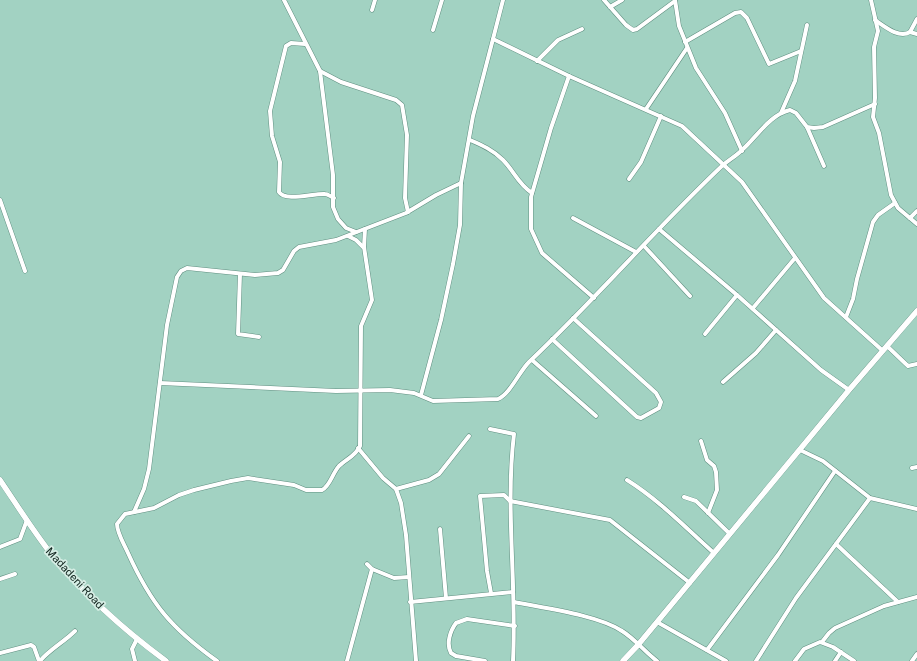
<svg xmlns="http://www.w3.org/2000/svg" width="917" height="661" font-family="'Public Sans',sans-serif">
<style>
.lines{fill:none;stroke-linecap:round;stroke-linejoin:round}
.street-casing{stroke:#608f80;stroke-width:5}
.secondary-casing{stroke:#608f80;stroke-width:6}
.street{stroke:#fff;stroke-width:4}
.secondary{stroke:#fff;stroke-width:5.5}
.labels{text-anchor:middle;stroke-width:3.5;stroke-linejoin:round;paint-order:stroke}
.street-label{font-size:11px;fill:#10231d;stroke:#d5ede4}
</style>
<rect width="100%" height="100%" fill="#a2d2c2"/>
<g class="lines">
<g class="street-casing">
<g id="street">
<polyline points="284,0 320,71 341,82 396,100 402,105 407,135 405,198 408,212"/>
<polyline points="503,0 493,39 569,76 682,126 742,182 824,298 883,351"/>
<polyline points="604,0 626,25 633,30 637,29 675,1"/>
<polyline points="675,0 679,26 696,68 725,113 742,151"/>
<polyline points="871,0 878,31 874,47 875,98 873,117 879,133 891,195 898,208 917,224"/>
<polyline points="610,7 622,0"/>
<polyline points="372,10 375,0"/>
<path d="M875,20C884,26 899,39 910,32L917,19"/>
<polyline points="433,30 442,0"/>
<polyline points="910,32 917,34"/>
<polyline points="685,42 735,13 741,12 747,18 769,64 801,51"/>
<path d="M305,44L291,43L286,46L270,111L272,136L280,162L279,192C285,202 314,193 325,194C328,194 331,197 334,198"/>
<polyline points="537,61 558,40 582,29"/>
<polyline points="320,71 333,175 333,207 338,219 346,228 356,232"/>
<polyline points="569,76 551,128 531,197 531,229 542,253 594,298"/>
<polyline points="646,109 687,48"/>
<polyline points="781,113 795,81 807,25"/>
<polyline points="807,127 824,166"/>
<path d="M470,140C482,145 493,150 503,160C514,171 518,184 532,193"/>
<polyline points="629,179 641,162 661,116"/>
<polyline points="0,200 25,271"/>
<polyline points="573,218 636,252"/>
<polyline points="910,218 917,211"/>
<polyline points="659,229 737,295 821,370 849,390"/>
<polyline points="348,236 356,240 363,247"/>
<polyline points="644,246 690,296"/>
<polyline points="240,274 238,334 259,337"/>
<polyline points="753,308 795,258"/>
<polyline points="846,317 853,299 857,279 873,222 878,215 895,203"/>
<polyline points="705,334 737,295"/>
<polyline points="552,339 637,417 641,418 659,408 661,402 656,393 573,318"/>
<polyline points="887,346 908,366 917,364"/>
<polyline points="532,360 596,416"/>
<polyline points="723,382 756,353 776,330"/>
<path d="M160,383L336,391L390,390L414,393L433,401L498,399C510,394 519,372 529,362C596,299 656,228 723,165C729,160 736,156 742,150C757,137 769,115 790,110L796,113L807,127L814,128L823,127L875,104"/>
<polyline points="421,395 441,320 453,264 460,225 461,183 473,116 493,39"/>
<path d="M490,429L514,434C505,509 517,585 513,661"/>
<polyline points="701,441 707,460 714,466 716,472 717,490 708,513"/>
<polyline points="358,448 383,478 396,489 429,480 439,474 469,436"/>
<polyline points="800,450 823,461 870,498 917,509"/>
<polyline points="912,468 917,467"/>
<path d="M627,480C659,500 686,528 714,553"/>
<polyline points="396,489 401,503 406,535 416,661"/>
<polyline points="684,497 696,501 730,534"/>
<polyline points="134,512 144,489 149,469 167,325 177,277 181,271 187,268 255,275 278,273 283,270 294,251 299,247 336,240 406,213 436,195 461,183"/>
<polyline points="440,529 446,598"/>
<polyline points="836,544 898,602"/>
<polyline points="0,547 20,539 27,520"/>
<polyline points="372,569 394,578 409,577"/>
<polyline points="0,579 15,574"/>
<polyline points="491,593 487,571 480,496 504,495 510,501 610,520 690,583"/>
<polyline points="410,602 513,592"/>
<path d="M514,602C543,608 598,615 622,631C635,639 645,652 657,661"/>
<polyline points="657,622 726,661"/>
<polyline points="822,642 829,633 835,628 884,606 917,597"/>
<polyline points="707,650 778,555 835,471"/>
<polyline points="0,653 31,645 34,647 39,661"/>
<path d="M40,661C50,649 64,642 75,631"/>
<polyline points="135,661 132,649 137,639"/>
<path d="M217,661C171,628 151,604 128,553C124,544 117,533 117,524L125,514L154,508L179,495L194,490L231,481L248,478L294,485L306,490H322C330,486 332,474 339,466C346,459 356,456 360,446L361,326L372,300L364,247L365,229"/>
<polyline points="347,661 372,569 367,564"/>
<path d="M485,661L456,656L451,653C446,644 450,631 456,623L467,619L515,626"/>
<polyline points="756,661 796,598 870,498"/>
<polyline points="795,661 804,649 820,642 833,647 854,661"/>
<polyline points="835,661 841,652"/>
<polyline points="912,661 917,654"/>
</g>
</g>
<g class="secondary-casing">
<g id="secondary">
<path d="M0,480C17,505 33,531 52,555C85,595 124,630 166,661"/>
<polyline points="623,661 638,645 849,390 917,311"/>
</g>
</g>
<use href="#street" class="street"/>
<use href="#secondary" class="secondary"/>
</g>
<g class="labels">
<g class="street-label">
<text transform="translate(75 578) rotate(47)" y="4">Madadeni Road</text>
</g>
</g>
</svg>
